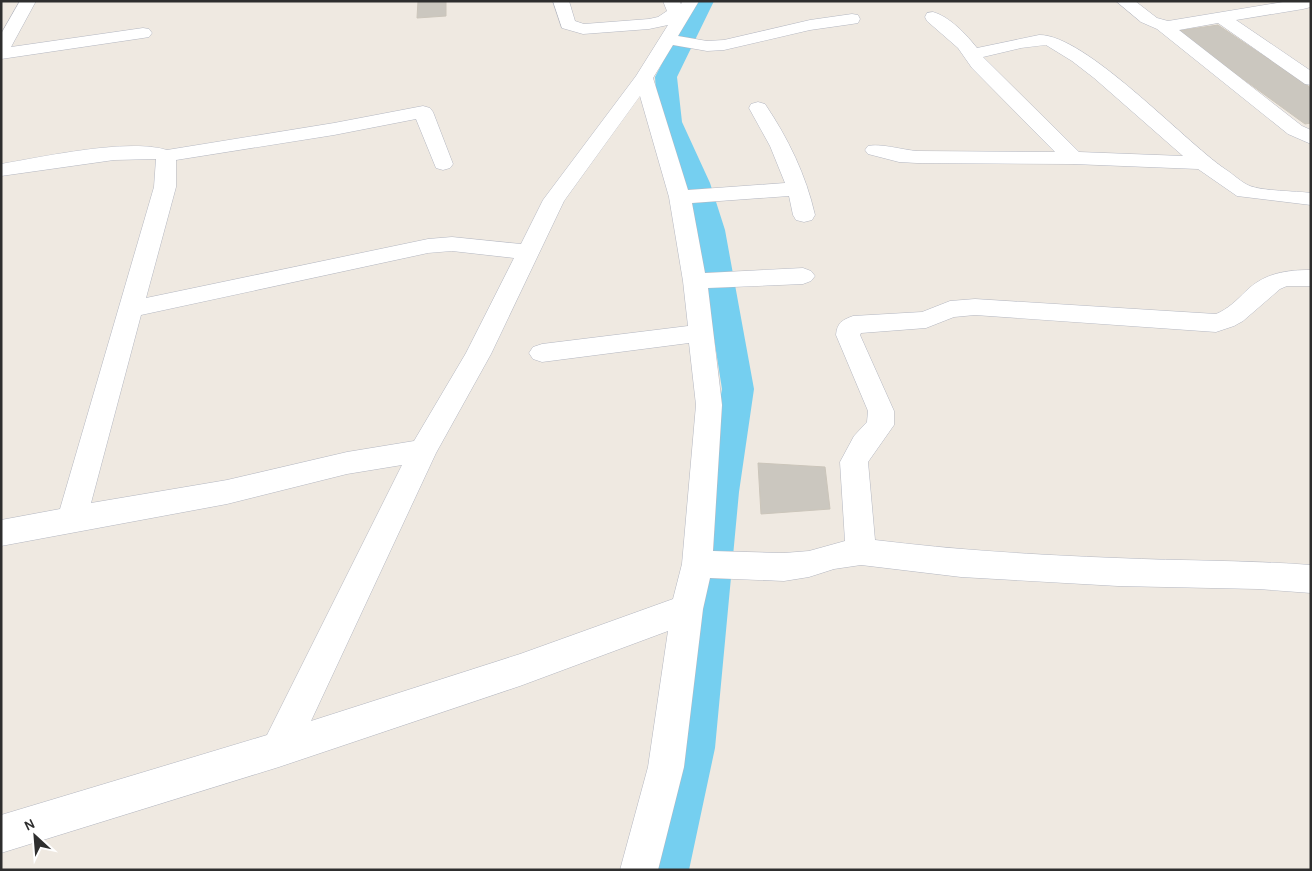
<svg xmlns="http://www.w3.org/2000/svg" width="1312" height="871" font-family="Karla,sans-serif">
<style>
.lines{fill:none;stroke-linecap:round;stroke-linejoin:round}
.canal{fill:#75cff0;fill-rule:evenodd}
.building{fill:#cbc7bf;stroke:#cbc5ba}
.minor-casing{stroke:#b4b7c1;stroke-width:1}
.minor{fill:#fff;fill-rule:evenodd}
</style>
<rect width="100%" height="100%" fill="#efe9e1"/>
<g class="lines">
<polygon class="canal" points="694,1 714,1 677,77 682,122 710,183 725,230 754,389 739,492 715,748 689,870 641,870 671,748 703,492 722,389 697,230 684,183 658,122 655,77"/>
</g>
<g class="building">
<polygon points="418,1 446,1 446,16 417,18"/>
<polygon points="1218,25 1311,88 1311,123 1305,124 1177,31"/>
<polygon points="758,463 825,467 830,509 761,514"/>
</g>
<g class="lines">
<g class="minor-casing">
<g id="minor">
<polygon points="20,1 36,1 11,47 143,28 149,29 152,33 149,37 143,38 1,59 1,34"/>
<path d="M553,1H569L575,21L584,24L649,19L658,17L667,11L663,1H679L681,4L683,1H699L678,36L707,41L724,40L810,20L852,14L858,15L860,19L858,23L852,24L810,30L724,50L707,51L673,45L653,78L688,190L785,183L770,146L749,108L751,104L758,102L765,104C788,138 806,175 815,215L812,220L804,222L796,220L793,215L789,196L692,203L705,273L803,268L811,271L815,276L811,281L803,284L708,288L722,405L713,551L784,553L809,551L845,541L840,462L854,436L867,422L868,411L836,335C837,323 842,320 853,316L922,312L950,301L975,299L1216,314C1228,309 1237,300 1246,291C1265,273 1286,270 1311,270V286H1287L1280,289L1243,321L1234,326L1216,332L975,315L954,317L926,328L861,333L860,335L894,411V425L868,462L875,540C956,550 1036,555 1117,558C1182,561 1246,560 1311,565V593L1258,589L1118,586L961,577L861,565L834,569L809,577L784,581L710,578L703,609L684,767L658,870H620L648,767L668,631L520,686L279,767L1,853V815L267,735L402,465L347,474L227,504L1,546V520L60,509L154,187L156,159L114,160L1,176V164C43,157 128,138 167,150L334,123L423,106L430,108L433,112L453,164L450,168L443,170L436,168L416,119L334,135L176,160V187L146,298L428,239L452,237L521,244L543,200L636,76L668,25L649,29L583,34L562,28ZM640,96L669,197L683,281L688,326L542,344L533,347L529,353L533,359L542,362L689,343L696,405L682,564L673,599L520,654L311,721L436,453L491,354L564,201ZM452,251L514,258L466,353L414,441L347,452L227,480L91,503L141,315L428,253Z"/>
<polygon points="1116,1 1135,1 1157,18 1168,21 1289,1 1311,1 1311,7 1303,9 1236,20 1311,71 1311,85 1305,84 1218,23 1179,30 1302,126 1311,130 1311,144 1288,134 1157,29 1141,22"/>
<path d="M933,12C949,16 967,35 977,48L1039,35C1085,34 1183,140 1225,169C1233,174 1242,183 1250,186C1263,191 1295,191 1311,193V205L1237,196L1198,169L1073,164L917,163L899,162L868,154L865,150L868,146C880,143 903,150 917,151L1055,152L972,68L958,48L927,21L925,17L927,13ZM1046,45L1072,61L1094,78L1183,156L1079,152L983,57L1021,48Z"/>
</g>
</g>
<use href="#minor" class="minor"/>
</g>
<rect width="1312" height="871" fill="none" stroke="#2e2e2e" stroke-width="5"/>
<g transform="translate(35 836) rotate(334)" stroke="#ffffff" stroke-width="4" paint-order="stroke">
<path d="M0-4L9 19L0 12L-9 19Z" fill="#2e2e2e"/>
<text y="-8" font-size="14" font-weight="bold" text-anchor="middle" fill="#2e2e2e">N</text>
</g>
</svg>
